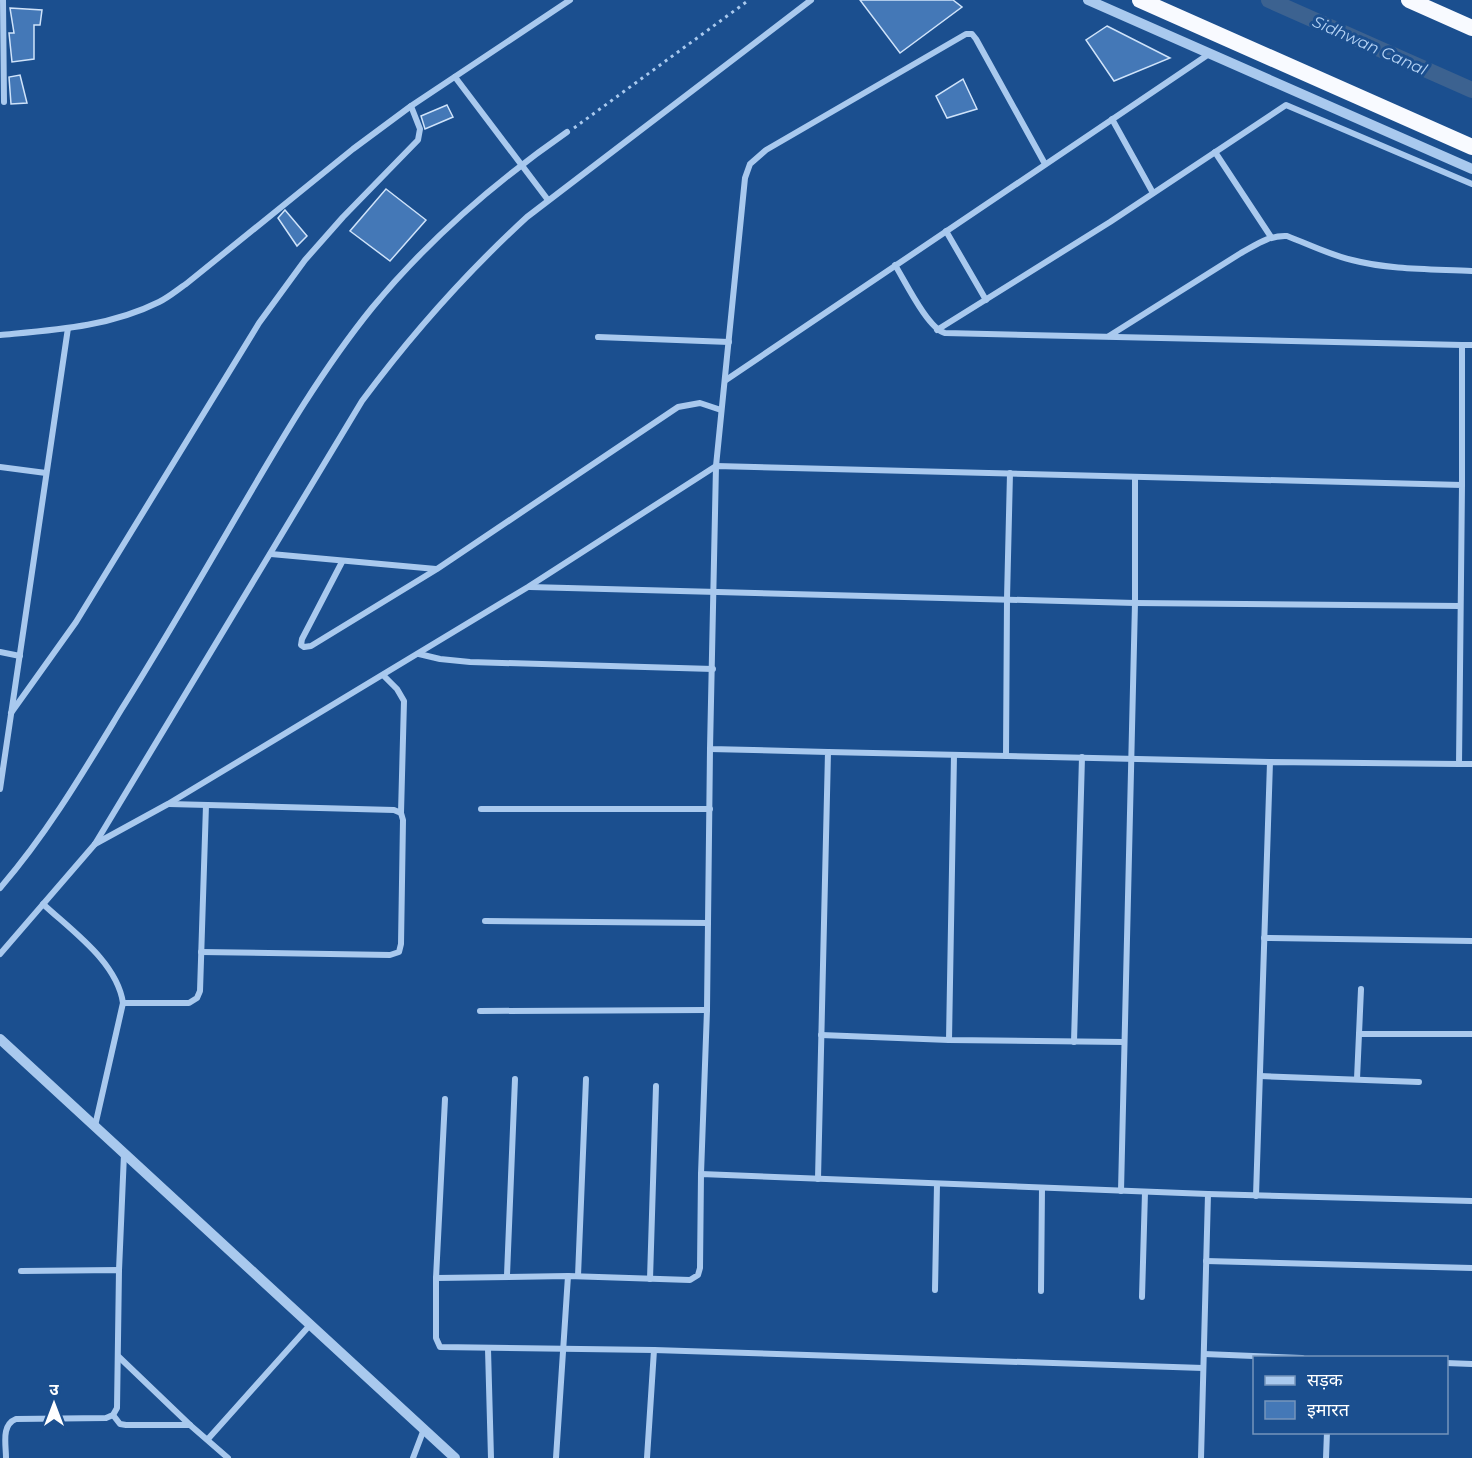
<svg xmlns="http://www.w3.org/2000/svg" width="1472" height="1458" font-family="Montserrat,'Noto Sans Devanagari',sans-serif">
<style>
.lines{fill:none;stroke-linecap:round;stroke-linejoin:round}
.canal{stroke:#3c6290;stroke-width:16}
.building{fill:#4478b7;stroke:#cfe3fa;stroke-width:1.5}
.path{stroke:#a9c9ee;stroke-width:3;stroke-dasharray:3 4.5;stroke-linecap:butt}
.minor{stroke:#a9c9ee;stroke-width:6}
.tertiary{stroke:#a9c9ee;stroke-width:10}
.trunk{stroke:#f8faff;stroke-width:16}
.labels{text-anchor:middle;stroke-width:6;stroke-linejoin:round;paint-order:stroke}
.water-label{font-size:16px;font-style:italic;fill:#b5d3f5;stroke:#1b4f8f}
</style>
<rect width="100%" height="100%" fill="#1b4f8f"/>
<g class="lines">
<polyline class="canal" points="1269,0 1472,90"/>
</g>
<g class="building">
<polygon points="860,0 953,0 962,7 900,53"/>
<polygon points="10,8 42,10 40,25 34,25 34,59 12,62 9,33 14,33"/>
<polygon points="1107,26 1170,58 1114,81 1086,40"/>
<polygon points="20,75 27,103 11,104 9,77"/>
<polygon points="963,79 977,109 947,118 936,96"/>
<polygon points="447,105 453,117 425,129 421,116"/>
<polygon points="386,189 426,220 390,261 350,231"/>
<polygon points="285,210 307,236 297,246 278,218"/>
</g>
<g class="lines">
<polyline class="path" points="574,128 749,0"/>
<g class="minor">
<polyline points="3,0 4,102"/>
<polyline points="455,77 548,200"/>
<polyline points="1112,119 1153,193"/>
<polyline points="1215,152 1271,237"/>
<polyline points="946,231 986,300"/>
<path d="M895,265C905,281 928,329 945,333L1462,345"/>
<polyline points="937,330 1110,222 1286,105 1472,184"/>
<path d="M0,335C54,330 109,327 159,302C169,297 177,290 186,284L353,149L411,106L570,0"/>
<path d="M1109,336L1241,253C1256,245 1269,235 1287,236C1308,244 1330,255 1352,260C1390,270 1432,269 1472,271"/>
<polyline points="598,337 729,342"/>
<polyline points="726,380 1209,54"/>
<polyline points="0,467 46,473"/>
<polyline points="1462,485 1462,345 1472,345"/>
<polyline points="271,554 436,569"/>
<polyline points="342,562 302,639 301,645 304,647 311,646 437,569 678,407 700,403 721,410"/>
<polyline points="530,587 1135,603 1460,606"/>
<polyline points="0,652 20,656"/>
<polyline points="419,654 440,659 470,662 713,669"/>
<polyline points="383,675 397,689 404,701 401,813"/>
<polyline points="11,713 76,622 259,323 305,260 343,217 418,140 420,129 411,106"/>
<polyline points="828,752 1270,762"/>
<polyline points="1006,756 1007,599 1010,473"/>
<polyline points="0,789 68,328"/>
<polyline points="169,804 394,810 401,813 403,820 401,944 399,952 390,955 201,952"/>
<polyline points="481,809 710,809"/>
<polyline points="95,844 168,804 528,587 716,466 1462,485 1459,764 1472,764"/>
<path d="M0,888C47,834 84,771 121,710C162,645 200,579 239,512C280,442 321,371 372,308C428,240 495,182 567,132"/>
<path d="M43,904C72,931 117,962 123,1003L95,1126"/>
<polyline points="485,921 708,923"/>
<polyline points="1264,938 1472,941"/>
<path d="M0,954L95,844L362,401C411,335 466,273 527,217L811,0"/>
<polyline points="123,1003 189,1003 197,998 200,991 206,805"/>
<polyline points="480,1011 707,1010"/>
<polyline points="1359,1034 1472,1034"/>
<polyline points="821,1035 949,1040 1124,1042"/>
<polyline points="949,1040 954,755"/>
<polyline points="1074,1042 1082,757"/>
<polyline points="1260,1076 1419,1082"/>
<polyline points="1357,1079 1361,989"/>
<polyline points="445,1099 436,1278 436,1338 440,1347 654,1350 1203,1368"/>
<polyline points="701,1174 707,1010 710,749"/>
<polyline points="818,1179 828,752 710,749 716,466 745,178 750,164 766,150 966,34 972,34 976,39 1045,164"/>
<polyline points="1121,1191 1135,603 1135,477"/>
<polyline points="1256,1196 1270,762 1459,764"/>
<polyline points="1206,1261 1472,1268"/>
<polyline points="119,1270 124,1154"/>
<polyline points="507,1275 515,1079"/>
<polyline points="578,1276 586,1079"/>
<polyline points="436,1278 568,1276 690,1280 698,1275 700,1268 701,1174 1208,1194 1472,1201"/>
<polyline points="650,1279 656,1086"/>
<polyline points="935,1290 937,1184"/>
<polyline points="1041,1291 1042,1188"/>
<polyline points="1142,1297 1145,1192"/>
<polyline points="488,1349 491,1458"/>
<polyline points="1204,1354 1302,1358"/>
<polyline points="119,1357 190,1425 228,1458"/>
<polyline points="1446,1363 1472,1364"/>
<polyline points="113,1415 120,1424 126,1425 190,1425"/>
<polyline points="208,1439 310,1325"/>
<path d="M6,1458C6,1444 1,1425 16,1419L106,1418L113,1415L117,1408L119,1270L21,1271"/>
<polyline points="413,1458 424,1429"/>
<polyline points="556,1458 568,1276"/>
<polyline points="647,1458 654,1350"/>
<polyline points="1201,1458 1208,1194"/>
<polyline points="1326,1458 1327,1432"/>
</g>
<g class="tertiary">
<polyline points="1088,0 1472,169"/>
<polyline points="0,1039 455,1458"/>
</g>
<g class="trunk">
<polyline points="1140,0 1472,147"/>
<polyline points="1409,0 1472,28"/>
</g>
</g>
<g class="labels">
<g class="water-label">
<text transform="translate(1370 45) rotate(24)" y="6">Sidhwan Canal</text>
</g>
</g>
<rect x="1253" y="1356" width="195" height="78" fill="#1b4f8f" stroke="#7695bc" stroke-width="1.5"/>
<rect x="1265" y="1376" width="30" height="9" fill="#a9c9ee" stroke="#7695bc" stroke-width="1.5"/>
<text x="1307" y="1386" font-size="18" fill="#ffffff">सड़क</text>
<rect x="1265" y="1401" width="30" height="18" fill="#4478b7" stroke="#7695bc" stroke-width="1.5"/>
<text x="1307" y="1416" font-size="18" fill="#ffffff">इमारत</text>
<g transform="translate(54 1404)" stroke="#1b4f8f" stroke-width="4.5" paint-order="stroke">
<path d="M0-4.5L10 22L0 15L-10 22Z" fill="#ffffff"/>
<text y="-9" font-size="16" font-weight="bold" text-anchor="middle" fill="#ffffff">उ</text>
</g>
</svg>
